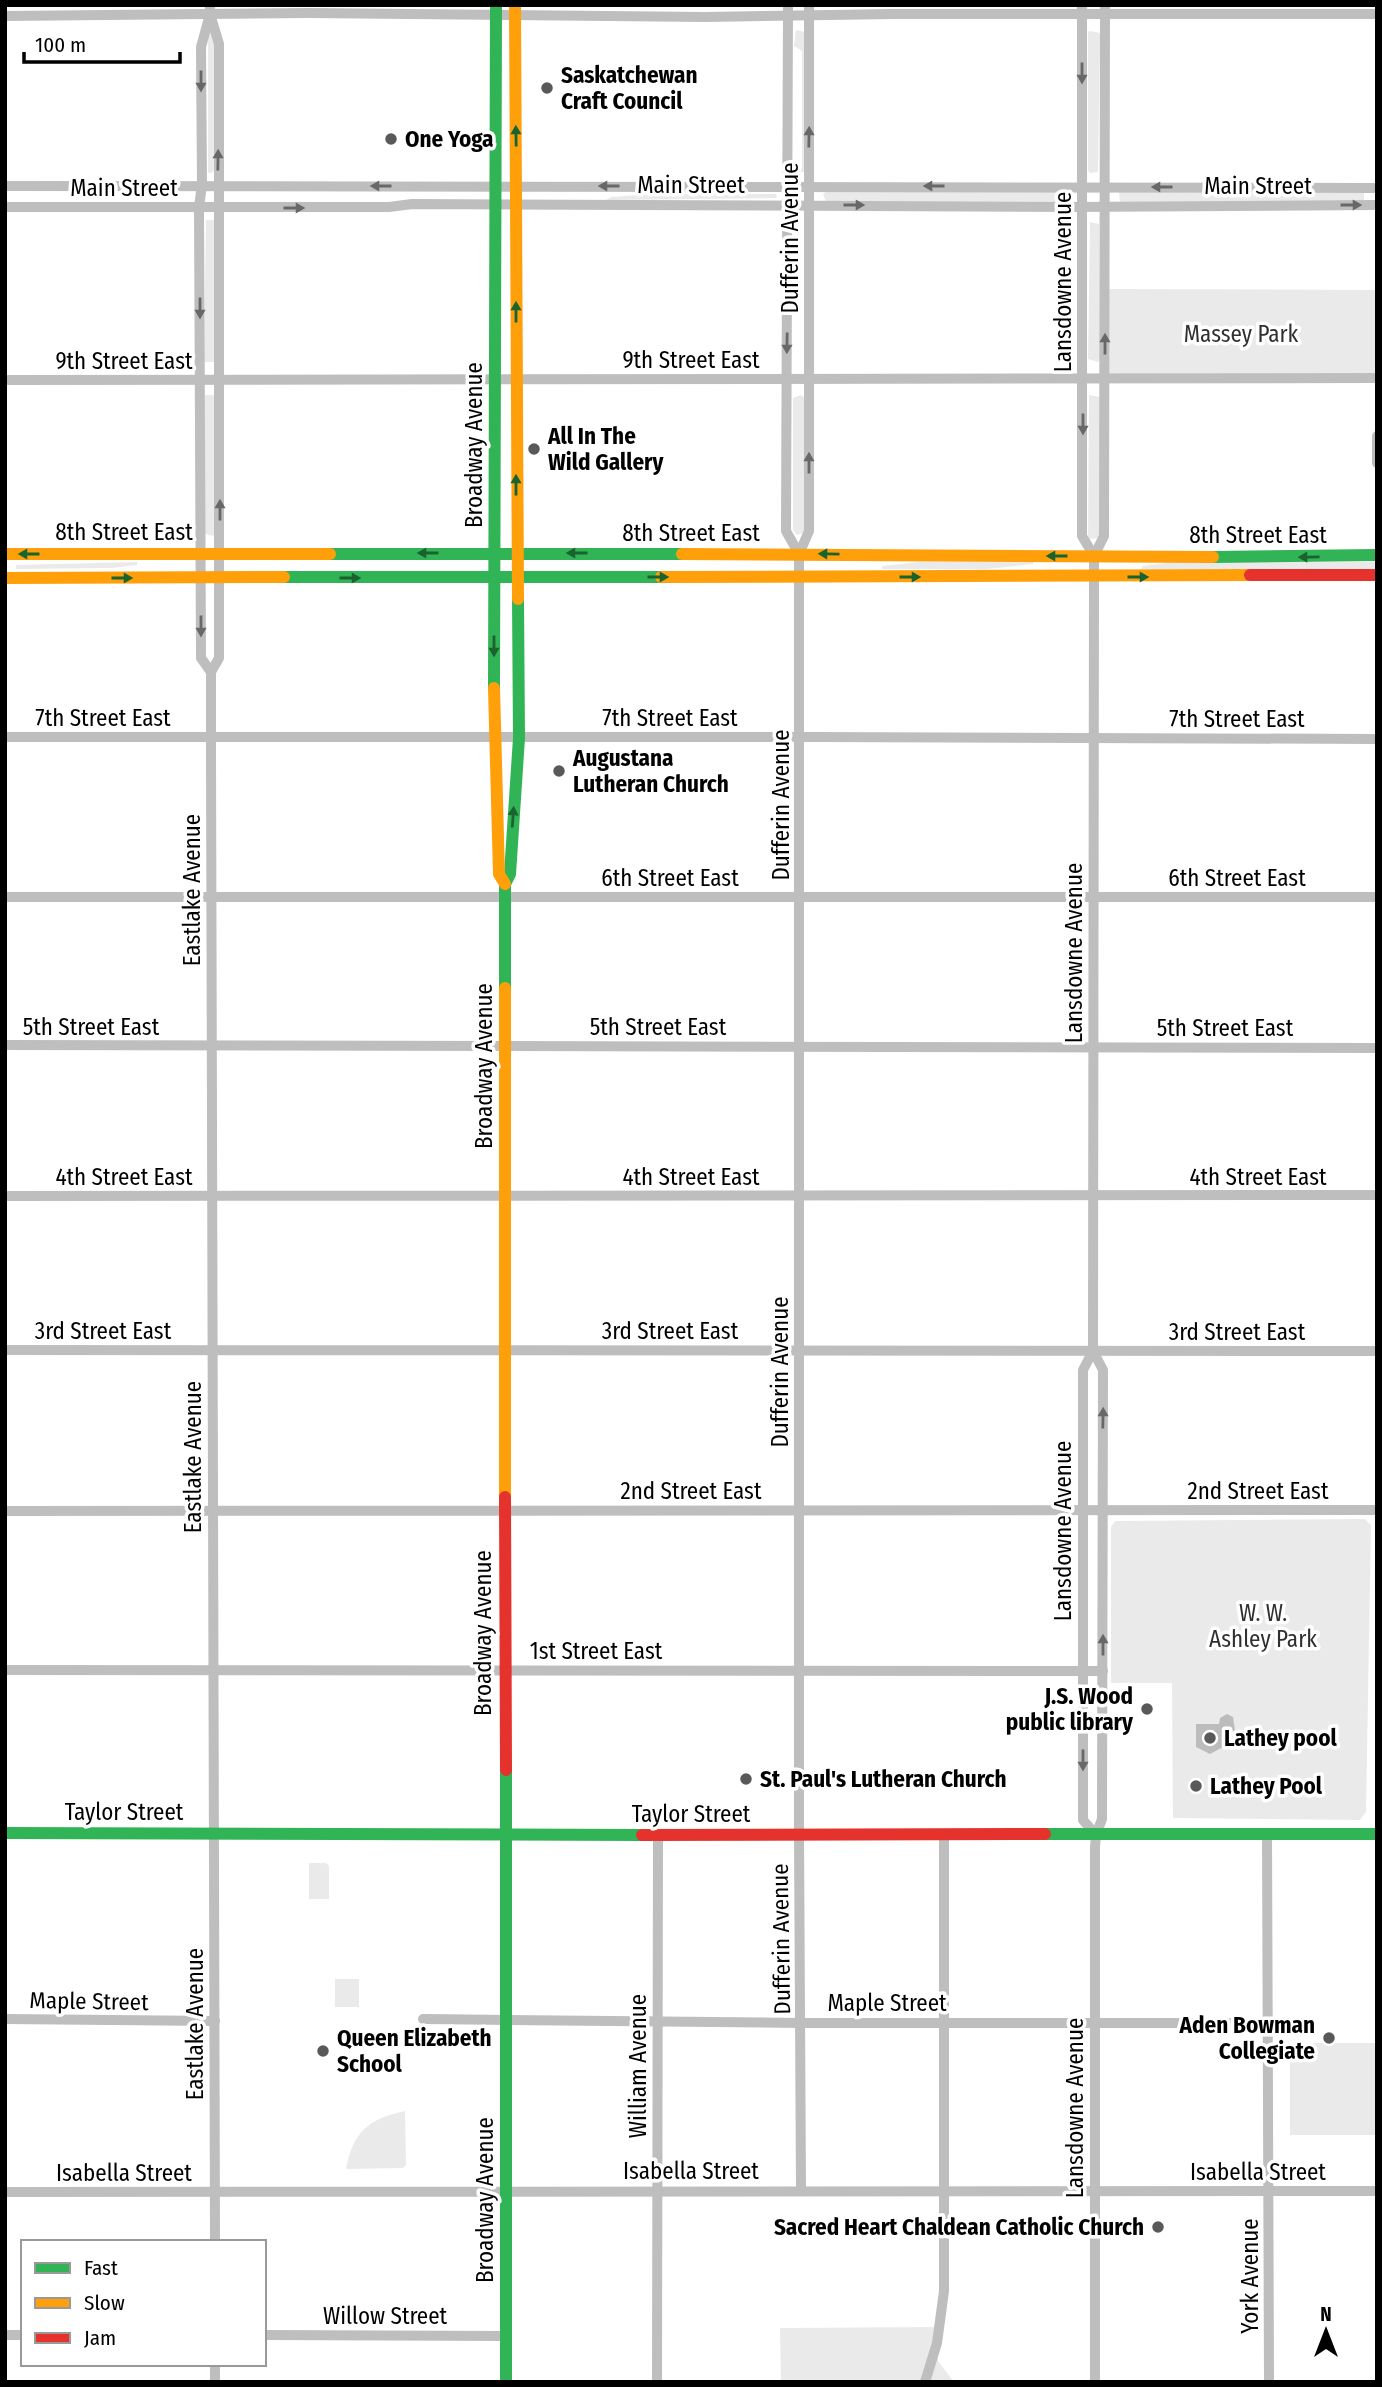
<svg xmlns="http://www.w3.org/2000/svg" width="1382" height="2387" font-family="'Fira Sans Condensed',sans-serif">
<style>
.green{fill:#eaeaea}
.water{fill:#bcbcbc}
.lines{fill:none;stroke-linecap:round;stroke-linejoin:round}
.street{stroke:#bebebe;stroke-width:10}
.fast{stroke:#30b455;stroke-width:12}
.slow{stroke:#ff9f0a;stroke-width:12}
.jam{stroke:#e5322d;stroke-width:12}
.oneway{fill:#686868}
.oneway2{fill:#1a632f}
.poi-dot{fill:#595959;stroke:#fff;stroke-width:2.5}
.labels{text-anchor:middle;stroke-width:7;stroke-linejoin:round;paint-order:stroke}
.poi-label{font-size:23px;font-weight:bold;fill:#000;stroke:#fff;text-anchor:start}
.street-label{font-size:23px;fill:#000;stroke:#fff}
.park-label{font-size:23px;fill:#303030;stroke:#fff}
</style>
<rect width="100%" height="100%" fill="#fff"/>
<g class="green">
<polygon points="796,30 805,32 804,172 794,173 795,167 802,168 802,51 794,46"/>
<polygon points="208,31 214,31 214,170 212,173 208,173"/>
<polygon points="1090,31 1100,33 1098,172 1090,173 1088,170 1088,32"/>
<polygon points="826,192 1070,192 1071,193 1069,202 826,202 823,194"/>
<polygon points="1119,192 1364,193 1364,201 1120,202"/>
<polygon points="652,194 776,194 777,198 606,200 611,197"/>
<polygon points="206,220 214,220 215,362 204,362"/>
<polygon points="1090,222 1099,224 1100,359 1098,362 1088,359"/>
<polygon points="1105,289 1377,290 1377,378 1104,380"/>
<polygon points="205,395 215,395 216,533 214,536 205,534"/>
<polygon points="801,395 805,398 805,527 803,533 797,535 793,530 793,398"/>
<polygon points="1089,395 1100,397 1100,538 1088,539"/>
<polygon points="137,562 137,565 111,568 16,569 16,565"/>
<polygon points="919,562 1033,562 1033,564 987,569 882,569 882,566"/>
<polygon points="1175,562 1377,562 1377,569 1142,569 1142,566"/>
<polygon points="1365,1519 1371,1525 1366,1812 1360,1820 1173,1818 1172,1683 1111,1683 1111,1527 1115,1521"/>
<polygon points="309,1863 326,1863 329,1866 329,1899 309,1899"/>
<rect x="335" y="1979" width="24" height="28"/>
<rect x="1290" y="2043" width="87" height="92"/>
<path d="M405,2111L406,2165L403,2168L346,2169C353,2131 369,2119 405,2111Z"/>
<polygon points="938,2327 938,2361 954,2382 781,2382 780,2328"/>
</g>
<polygon class="water" points="1227,1714 1233,1717 1235,1731 1225,1731 1225,1746 1210,1754 1196,1747 1196,1724 1219,1724 1220,1718"/>
<g class="lines">
<g class="street">
<polyline points="210,5 210,14 201,47 202,185 199,207 201,658 211,672"/>
<polyline points="788,5 786,531 799,554"/>
<polyline points="1082,5 1082,536 1094,556 1094,577 1093,1340 1093,1351 1083,1370 1083,1820 1096,1835"/>
<polyline points="210,14 219,44 219,658 211,672 211,752 215,2242"/>
<polyline points="5,16 308,13 705,17 894,14 1377,14"/>
<polyline points="5,186 1377,188"/>
<polyline points="5,207 389,207 412,204 1072,207 1377,205"/>
<polyline points="5,380 1377,378"/>
<polyline points="1377,436 1377,463"/>
<polyline points="1094,556 1104,536 1105,5"/>
<polyline points="5,737 816,737 1377,739"/>
<polyline points="5,897 1377,897"/>
<polyline points="5,1045 1377,1048"/>
<polyline points="5,1196 1377,1195"/>
<polyline points="5,1350 1377,1351"/>
<polyline points="1093,1351 1103,1370 1102,1819 1096,1835 1095,1847 1095,2382"/>
<polyline points="5,1511 1377,1510"/>
<polyline points="5,1670 1103,1671"/>
<polyline points="1267,1834 1269,2382"/>
<polyline points="5,2019 215,2021"/>
<polyline points="423,2019 801,2023 1267,2023"/>
<polyline points="801,2191 799,1835 799,554 809,531 809,5"/>
<polyline points="5,2192 1377,2191"/>
<polyline points="5,2335 23,2335"/>
<polyline points="264,2335 505,2336"/>
<polyline points="215,2382 215,2364"/>
<polyline points="657,2382 658,1835"/>
<polyline points="925,2382 937,2343 944,2291 944,1835"/>
</g>
<g class="fast">
<polyline points="330,554 682,554"/>
<polyline points="1213,557 1377,555"/>
<polyline points="284,577 661,577"/>
<polyline points="494,688 496,5"/>
<polyline points="505,988 505,884 510,874 519,738 518,599"/>
<polyline points="506,1770 506,2382"/>
<polyline points="5,1833 642,1835"/>
<polyline points="1045,1834 1377,1834"/>
</g>
<g class="slow">
<polyline points="515,5 518,599"/>
<polyline points="5,554 330,554"/>
<polyline points="682,554 1213,557"/>
<polyline points="661,577 1250,575"/>
<polyline points="5,578 284,577"/>
<polyline points="494,688 499,874 505,884"/>
<polyline points="505,988 505,1497"/>
</g>
<g class="jam">
<polyline points="1250,575 1377,575"/>
<polyline points="505,1497 506,1770"/>
<polyline points="642,1835 1045,1834"/>
</g>
</g>
<defs><path id="oneway-solid" d="M-6-.8H1V-3.2L6.5 0L1 3.2V.8H-6Z" transform="scale(1.75)"/></defs>
<g class="oneway">
<use href="#oneway-solid" transform="translate(1082 73) rotate(90)"/>
<use href="#oneway-solid" transform="translate(201 81) rotate(90)"/>
<use href="#oneway-solid" transform="translate(809 137) rotate(-89)"/>
<use href="#oneway-solid" transform="translate(218 160) rotate(-89)"/>
<use href="#oneway-solid" transform="translate(381 186) rotate(180)"/>
<use href="#oneway-solid" transform="translate(609 186) rotate(-180)"/>
<use href="#oneway-solid" transform="translate(934 186) rotate(-180)"/>
<use href="#oneway-solid" transform="translate(1162 187) rotate(-180)"/>
<use href="#oneway-solid" transform="translate(854 205)"/>
<use href="#oneway-solid" transform="translate(1351 205)"/>
<use href="#oneway-solid" transform="translate(294 208)"/>
<use href="#oneway-solid" transform="translate(200 308) rotate(90)"/>
<use href="#oneway-solid" transform="translate(787 343) rotate(91)"/>
<use href="#oneway-solid" transform="translate(1105 344) rotate(-90)"/>
<use href="#oneway-solid" transform="translate(1083 424) rotate(90)"/>
<use href="#oneway-solid" transform="translate(809 463) rotate(-90)"/>
<use href="#oneway-solid" transform="translate(220 510) rotate(-90)"/>
<use href="#oneway-solid" transform="translate(201 626) rotate(90)"/>
<use href="#oneway-solid" transform="translate(1103 1418) rotate(-89)"/>
<use href="#oneway-solid" transform="translate(1103 1645) rotate(-90)"/>
<use href="#oneway-solid" transform="translate(1083 1760) rotate(90)"/>
</g>
<g class="oneway2">
<use href="#oneway-solid" transform="translate(516 136) rotate(-91)"/>
<use href="#oneway-solid" transform="translate(516 312) rotate(-90)"/>
<use href="#oneway-solid" transform="translate(516 485) rotate(-90)"/>
<use href="#oneway-solid" transform="translate(428 553) rotate(-180)"/>
<use href="#oneway-solid" transform="translate(577 553) rotate(-180)"/>
<use href="#oneway-solid" transform="translate(29 554) rotate(180)"/>
<use href="#oneway-solid" transform="translate(829 554) rotate(-179)"/>
<use href="#oneway-solid" transform="translate(1057 556) rotate(180)"/>
<use href="#oneway-solid" transform="translate(1309 557) rotate(179)"/>
<use href="#oneway-solid" transform="translate(658 577)"/>
<use href="#oneway-solid" transform="translate(910 577)"/>
<use href="#oneway-solid" transform="translate(1138 577)"/>
<use href="#oneway-solid" transform="translate(122 578)"/>
<use href="#oneway-solid" transform="translate(350 578)"/>
<use href="#oneway-solid" transform="translate(494 646) rotate(90)"/>
<use href="#oneway-solid" transform="translate(513 817) rotate(-86)"/>
</g>
<g class="poi-dot">
<circle cx="547" cy="88" r="7"/>
<circle cx="391" cy="139" r="7"/>
<circle cx="534" cy="449" r="7"/>
<circle cx="559" cy="771" r="7"/>
<circle cx="1147" cy="1709" r="7"/>
<circle cx="1210" cy="1738" r="7"/>
<circle cx="746" cy="1779" r="7"/>
<circle cx="1196" cy="1786" r="7"/>
<circle cx="1329" cy="2038" r="7"/>
<circle cx="323" cy="2051" r="7"/>
<circle cx="1158" cy="2227" r="7"/>
</g>
<g class="labels">
<g class="poi-label">
<text x="561" y="83">Saskatchewan<tspan x="561" dy="26">Craft Council</tspan></text>
<text x="405" y="147">One Yoga</text>
<text x="548" y="444">All In The<tspan x="548" dy="26">Wild Gallery</tspan></text>
<text x="573" y="766">Augustana<tspan x="573" dy="26">Lutheran Church</tspan></text>
<text x="1133" y="1704" text-anchor="end">J.S. Wood<tspan x="1133" dy="26">public library</tspan></text>
<text x="1224" y="1746">Lathey pool</text>
<text x="760" y="1787">St. Paul's Lutheran Church</text>
<text x="1210" y="1794">Lathey Pool</text>
<text x="1315" y="2033" text-anchor="end">Aden Bowman<tspan x="1315" dy="26">Collegiate</tspan></text>
<text x="337" y="2046">Queen Elizabeth<tspan x="337" dy="26">School</tspan></text>
<text x="1144" y="2235" text-anchor="end">Sacred Heart Chaldean Catholic Church</text>
</g>
<g class="street-label">
<text x="691" y="193">Main Street</text>
<text x="1258" y="194">Main Street</text>
<text x="124" y="196">Main Street</text>
<text transform="translate(790 238) rotate(-90)" y="8">Dufferin Avenue</text>
<text transform="translate(1063 282) rotate(-90)" y="8">Lansdowne Avenue</text>
<text x="691" y="368">9th Street East</text>
<text x="124" y="369">9th Street East</text>
<text transform="translate(474 445) rotate(-90)" y="8">Broadway Avenue</text>
<text x="124" y="540">8th Street East</text>
<text x="691" y="541">8th Street East</text>
<text x="1258" y="543">8th Street East</text>
<text x="103" y="726">7th Street East</text>
<text x="670" y="726">7th Street East</text>
<text x="1237" y="727">7th Street East</text>
<text transform="translate(781 805) rotate(-90)" y="8">Dufferin Avenue</text>
<text x="670" y="886">6th Street East</text>
<text x="1237" y="886">6th Street East</text>
<text transform="translate(192 890) rotate(-90)" y="8">Eastlake Avenue</text>
<text transform="translate(1074 953) rotate(-90)" y="8">Lansdowne Avenue</text>
<text x="91" y="1035">5th Street East</text>
<text x="658" y="1035">5th Street East</text>
<text x="1225" y="1036">5th Street East</text>
<text transform="translate(484 1066) rotate(-90)" y="8">Broadway Avenue</text>
<text x="124" y="1185">4th Street East</text>
<text x="691" y="1185">4th Street East</text>
<text x="1258" y="1185">4th Street East</text>
<text x="103" y="1339">3rd Street East</text>
<text x="670" y="1339">3rd Street East</text>
<text x="1237" y="1340">3rd Street East</text>
<text transform="translate(780 1372) rotate(-90)" y="8">Dufferin Avenue</text>
<text transform="translate(193 1457) rotate(-90)" y="8">Eastlake Avenue</text>
<text x="691" y="1499">2nd Street East</text>
<text x="1258" y="1499">2nd Street East</text>
<text transform="translate(1063 1531) rotate(-90)" y="8">Lansdowne Avenue</text>
<text transform="translate(483 1633) rotate(-90)" y="8">Broadway Avenue</text>
<text x="596" y="1659">1st Street East</text>
<text x="124" y="1820">Taylor Street</text>
<text x="691" y="1822">Taylor Street</text>
<text transform="translate(781 1939) rotate(-91)" y="8">Dufferin Avenue</text>
<text transform="translate(89 2001) rotate(1)" y="8">Maple Street</text>
<text x="887" y="2011">Maple Street</text>
<text transform="translate(195 2024) rotate(-90)" y="8">Eastlake Avenue</text>
<text transform="translate(638 2066) rotate(-90)" y="8">William Avenue</text>
<text transform="translate(1075 2108) rotate(-90)" y="8">Lansdowne Avenue</text>
<text x="691" y="2179">Isabella Street</text>
<text x="1258" y="2180">Isabella Street</text>
<text x="124" y="2181">Isabella Street</text>
<text transform="translate(485 2200) rotate(-90)" y="8">Broadway Avenue</text>
<text transform="translate(1250 2276) rotate(-90)" y="8">York Avenue</text>
<text x="385" y="2324">Willow Street</text>
</g>
<g class="park-label">
<text x="1241" y="342">Massey Park</text>
<text x="1263" y="1621">W. W.<tspan x="1263" dy="26">Ashley Park</tspan></text>
</g>
</g>
<rect width="1382" height="2387" fill="none" stroke="#000000" stroke-width="14"/>
<rect x="21" y="2240" width="245" height="126" fill="#ffffff" stroke="#999999" stroke-width="2"/>
<rect x="35" y="2263" width="35" height="10" fill="#30b455" stroke="#999999" stroke-width="2"/>
<text x="84" y="2275" font-size="21" fill="#000000">Fast</text>
<rect x="35" y="2298" width="35" height="10" fill="#ff9f0a" stroke="#999999" stroke-width="2"/>
<text x="84" y="2310" font-size="21" fill="#000000">Slow</text>
<rect x="35" y="2333" width="35" height="10" fill="#e5322d" stroke="#999999" stroke-width="2"/>
<text x="84" y="2345" font-size="21" fill="#000000">Jam</text>
<g transform="translate(1326 2331)" stroke="#ffffff" stroke-width="5" paint-order="stroke">
<path d="M0-5L12 26L0 18L-12 26Z" fill="#000000"/>
<text y="-10" font-size="19" font-weight="bold" text-anchor="middle" fill="#000000">N</text>
</g>
<path d="M24 52v10h156v-10" fill="none" stroke="#000000" stroke-width="3.5"/>
<text x="35" y="52" font-size="21" fill="#000000" stroke="#ffffff" stroke-width="5" paint-order="stroke">100 m</text>
</svg>
